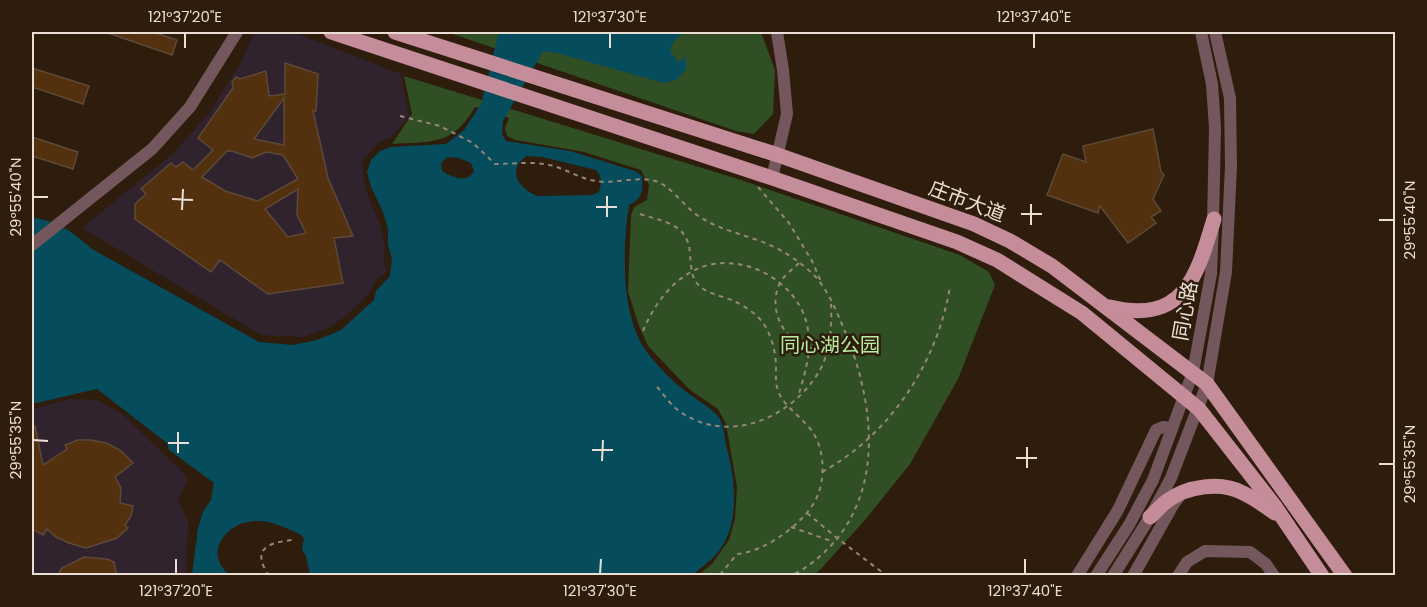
<svg xmlns="http://www.w3.org/2000/svg" width="1427" height="607" font-family="Poppins,'Noto Sans SC',sans-serif">
<style>
.commercial{fill:#31232e}
.green{fill:#304f24}
.water{fill:#054c5c;fill-rule:evenodd}
.building{fill:#53310f;stroke:#5d4938;stroke-width:1.5;fill-rule:evenodd}
.lines{fill:none;stroke-linecap:round;stroke-linejoin:round}
.path{stroke:#95877a;stroke-width:2;stroke-dasharray:4.5 4.5;stroke-linecap:butt}
.minor{stroke:#73575d;stroke-width:12}
.major{stroke:#c58c99;stroke-width:15}
.ticks{fill:none;stroke:#ebdfd5;stroke-width:2}
.labels{text-anchor:middle;stroke-width:5;stroke-linejoin:round;paint-order:stroke}
.street-label{font-size:20px;fill:#ebdfd5;stroke:#2e1d0c}
.park-label{font-size:20px;fill:#b4eba0;stroke:#2e1d0c}
.neatline{fill:none;stroke:#ebdfd5;stroke-width:2}
.ticks-label{font-size:15px;text-anchor:middle;fill:#ebdfd5}
</style>
<rect width="100%" height="100%" fill="#2e1d0c"/>
<g class="commercial">
<polygon points="255,32 293,32 401,74 409,116 392,137 379,142 363,160 363,174 366,191 381,228 385,246 384,262 387,272 377,279 368,295 345,317 328,328 303,337 261,335 82,228 174,153 210,112 241,62"/>
<polygon points="70,399 97,400 122,414 185,474 187,481 178,499 188,522 186,575 32,576 32,409"/>
</g>
<g class="green">
<polygon points="447,32 761,32 775,70 773,114 754,134 736,131"/>
<path d="M404,76L741,180L960,255L989,272L995,285L958,379L910,464L865,520L819,571L812,576L698,575L712,564L729,540L735,519L737,487L726,424L718,409L690,390L648,346L639,326L628,292L631,215L634,207L647,200L649,185L641,170L584,152L516,140L507,136L505,128L509,118L475,107C452,146 434,141 392,144L412,114Z"/>
</g>
<path class="water" d="M499,32H685L674,41L670,51L678,62L686,57V69L676,80L664,83L557,53L543,51L503,121L502,134L506,141L570,151L635,171L642,176C643,191 643,198 629,205C623,245 621,301 639,339C646,355 671,380 684,390C695,399 707,405 717,415C724,422 724,435 726,445C735,478 741,521 719,551C712,560 701,568 692,575H310L306,556L302,550L304,538L300,534C286,528 271,520 255,521C226,522 202,554 230,575H192L198,528L203,512L211,500L214,483L169,450L167,443L97,389L32,404V218C56,219 75,234 92,249L259,342L293,345L317,340L341,330L374,300L376,291L390,276L391,267L392,259L388,245V229L383,212L371,187L367,172L371,160L380,151L391,147L446,144L464,130L481,104ZM526,156L542,157L596,170C603,177 601,184 599,192L592,195L538,196C527,192 512,181 517,167C518,163 523,159 526,156ZM448,157L459,158L471,163L474,171C467,184 452,177 442,171L441,163Z"/>
<g class="building">
<polygon points="108,32 153,32 177,40 172,55 108,33"/>
<path d="M285,63L318,74L316,111H313L328,178L353,236L334,238L343,283L268,294L220,260L211,272L135,219V204L146,194L141,189L171,163L176,167L183,162L193,170L213,150L198,138L233,88L232,82L236,77L240,79L266,71L269,96L285,94ZM284,98V145L254,139ZM227,151H232L252,158L266,152L283,155L298,179L258,201L225,191L202,177ZM298,189L297,215L306,233L288,237L265,209Z"/>
<polygon points="32,68 89,86 83,104 32,87"/>
<polygon points="1153,129 1161,172 1164,175 1153,199 1161,211 1151,217 1156,223 1128,243 1100,206 1098,213 1047,195 1063,154 1086,162 1083,146"/>
<polygon points="32,137 78,152 73,169 32,156"/>
<polygon points="35,426 43,465 67,449 65,445 78,440 91,440 106,443 120,450 133,463 115,477 121,488 120,503 133,506 131,516 125,525 128,528 117,538 86,548 69,543 56,537 47,529 43,535 32,529 32,427"/>
<polygon points="84,557 107,559 114,562 117,576 57,576 62,568"/>
</g>
<g class="lines">
<g class="path">
<path d="M400,116L440,126L473,143L495,164C512,164 533,161 549,165C565,168 580,179 596,181C612,184 640,176 655,181C670,185 684,206 697,215C714,227 731,231 751,238C771,244 790,254 806,268C825,282 835,308 844,329C872,396 885,480 836,540C823,555 808,568 790,576"/>
<polyline points="758,187 789,223 812,261 822,284"/>
<path d="M640,214C665,222 689,224 690,255C691,264 691,275 696,282C704,294 724,296 736,302C744,306 753,312 759,318C770,330 775,348 776,364C776,373 775,382 778,391C785,409 806,419 815,436C826,456 825,488 812,506C797,528 763,552 737,554L719,576"/>
<path d="M799,263C793,269 784,275 780,283C769,305 779,331 799,344C807,348 817,349 826,350"/>
<path d="M643,331C653,307 668,285 691,272C736,246 801,280 808,330C812,353 804,376 798,397"/>
<path d="M657,387C665,396 672,407 682,413C732,446 797,415 822,366C831,346 832,324 831,303"/>
<path d="M822,472C890,435 938,362 950,286"/>
<polyline points="807,513 837,538 887,576"/>
<polyline points="791,527 834,542"/>
<path d="M269,576C251,549 267,543 292,540"/>
</g>
<g class="minor">
<polyline points="772,178 787,114 783,70 777,32"/>
<polyline points="32,245 152,149 190,107 237,32"/>
<polyline points="1077,576 1118,510 1156,430 1163,427 1172,428"/>
<polyline points="1096,576 1129,525 1153,480 1193,372 1211,274 1213,224 1215,128 1212,84 1201,32"/>
<polyline points="1113,576 1150,517 1171,478 1207,384 1226,272 1231,166 1230,98 1215,32"/>
<polyline points="1133,576 1173,505 1181,494"/>
<polyline points="1178,576 1187,562 1205,551 1250,552 1266,564 1274,576"/>
</g>
<g class="major">
<polyline points="331,32 772,178 957,242 997,260 1082,313 1199,409 1274,505 1322,576"/>
<polyline points="395,32 778,155 974,224 1010,241 1052,266 1207,384 1345,576"/>
<path d="M1110,307C1184,325 1197,276 1214,219"/>
<path d="M1150,517C1156,512 1161,505 1167,501C1187,486 1221,481 1243,493C1254,498 1265,506 1275,513"/>
</g>
</g>
<path class="ticks" d="M185,48V33M610,48V33M1034,48V33M33,197H48M172,199L193,200M596,207H617M182,210L183,189M1021,214H1042M607,217V196M1379,220H1394M1031,225V204M33,440L48,441M168,443H189M592,450H613M178,453V432M1016,458H1037M602,461L603,440M1379,464H1394M1027,468V447M176,574V559M600,574L601,559M1025,574V559"/>
<g class="labels">
<g class="street-label">
<text transform="translate(967 201) rotate(21)" y="7">庄市大道</text>
<text transform="translate(1185 311) rotate(-80)" y="7">同心路</text>
</g>
<g class="park-label">
<text x="830" y="352">同心湖公园</text>
</g>
</g>
<rect width="1427" height="607" fill="none" stroke="#2e1d0c" stroke-width="66"/>
<rect x="33" y="33" width="1361" height="541" class="neatline"/>
<g class="ticks-label">
<text x="185" y="22">121°37'20"E</text>
<text x="610" y="22">121°37'30"E</text>
<text x="1034" y="22">121°37'40"E</text>
<text transform="translate(16 197) rotate(-90)" y="5">29°55'40"N</text>
<text transform="translate(1410 220) rotate(-90)" y="5">29°55'40"N</text>
<text transform="translate(16 440) rotate(-90)" y="5">29°55'35"N</text>
<text transform="translate(1410 464) rotate(-90)" y="5">29°55'35"N</text>
<text x="176" y="596">121°37'20"E</text>
<text x="600" y="596">121°37'30"E</text>
<text x="1025" y="596">121°37'40"E</text>
</g>
</svg>
